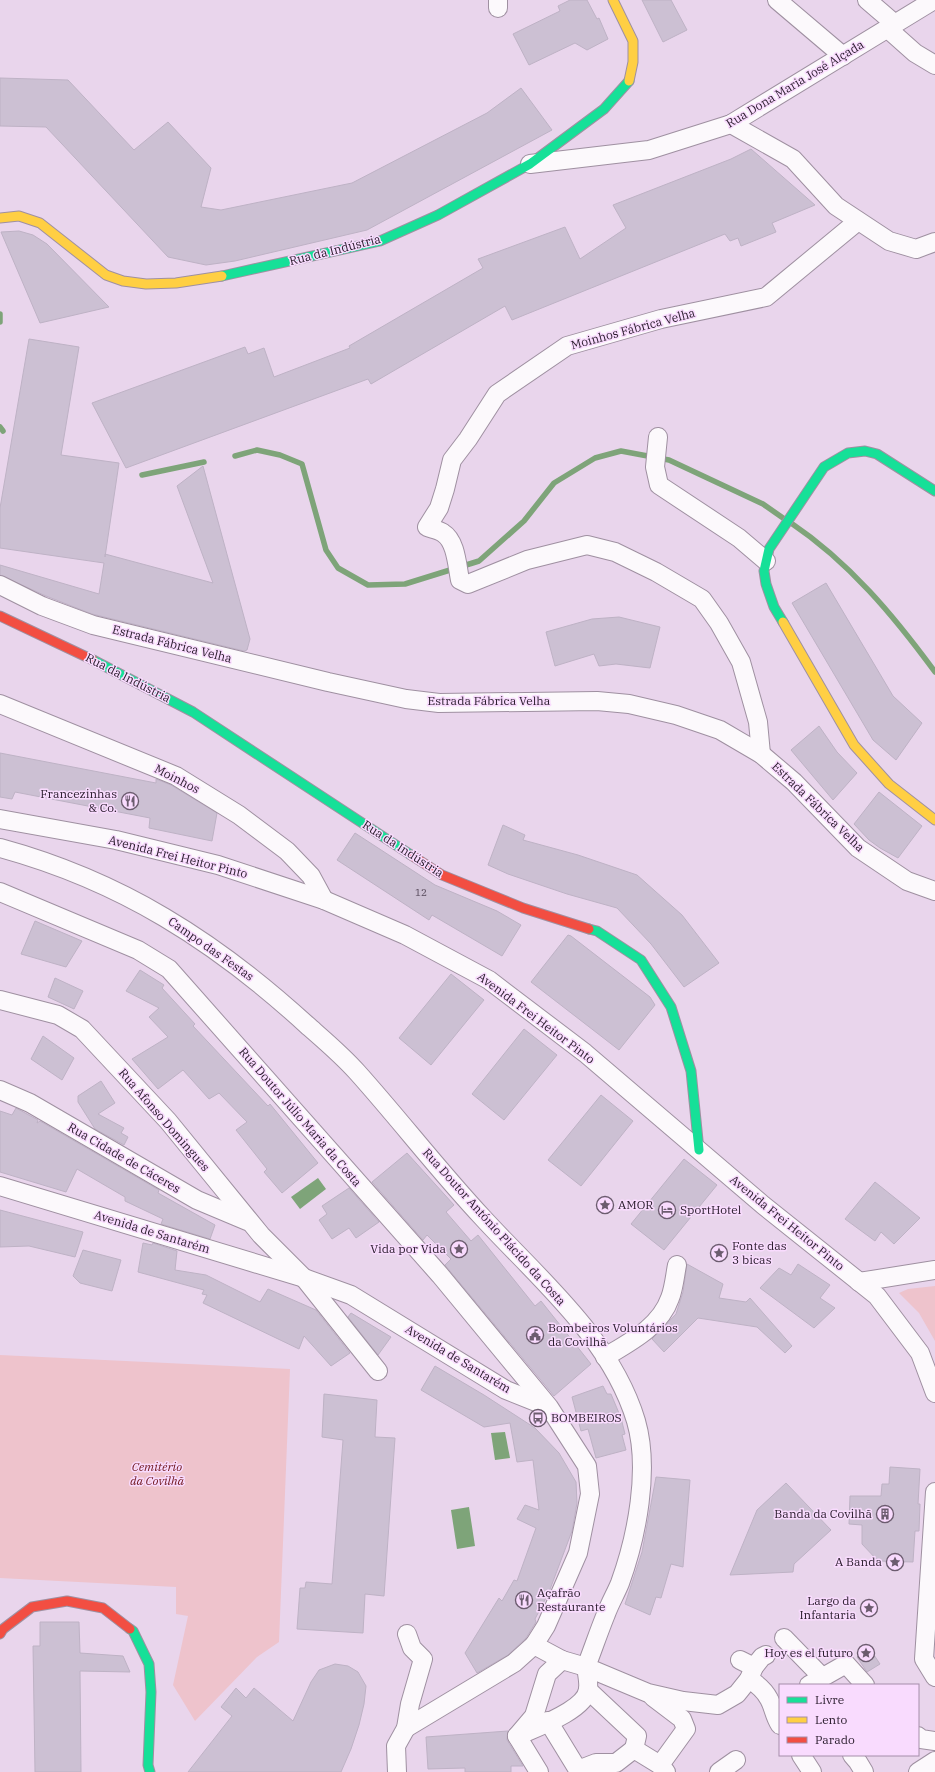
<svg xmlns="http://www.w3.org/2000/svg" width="935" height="1772" font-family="'IBM Plex Serif',serif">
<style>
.green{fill:#eec3cc}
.water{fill:#7ea479}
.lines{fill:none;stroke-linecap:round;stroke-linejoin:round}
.stream{stroke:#7ea479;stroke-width:5.5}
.building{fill:#ccc0d3;stroke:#beb2c5}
.street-casing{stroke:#9f90a1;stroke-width:20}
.fast-casing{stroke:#9f90a1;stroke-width:11}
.slow-casing{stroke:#9f90a1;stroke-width:11}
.jam-casing{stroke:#9f90a1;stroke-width:11}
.street{stroke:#fcf9fc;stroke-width:18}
.fast{stroke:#16e098;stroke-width:9}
.slow{stroke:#ffcf43;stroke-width:9}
.jam{stroke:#f24e42;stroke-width:9}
.labels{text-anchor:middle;stroke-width:3;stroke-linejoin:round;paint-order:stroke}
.number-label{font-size:10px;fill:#544758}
.street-label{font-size:12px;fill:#281b2b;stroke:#f9dbfe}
.poi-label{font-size:12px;fill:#281b2b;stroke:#f9dbfe;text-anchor:end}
.park-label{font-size:12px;font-style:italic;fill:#71181f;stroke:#f9dbfe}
</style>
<rect width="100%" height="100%" fill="#e9d5ec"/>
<g class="green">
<polygon points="935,1286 935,1341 919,1313 899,1293 908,1289"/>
<polygon points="0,1355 290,1369 279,1642 257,1657 195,1721 173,1685 188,1616 176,1614 176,1587 0,1578"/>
</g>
<g class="water">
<polygon points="318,1178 326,1189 300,1209 291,1197"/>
<polygon points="505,1432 510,1458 495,1460 491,1433"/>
<polygon points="469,1507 475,1546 457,1549 451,1510"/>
</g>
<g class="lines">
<g class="stream">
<polyline points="0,314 0,322"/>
<polyline points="0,427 3,431"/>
<polyline points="235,456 257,450 280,455 302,464 326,550 338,568 368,585 405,584 479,561 524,521 554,483 595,458 621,451 669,460 763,504 783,518"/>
<polyline points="142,475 204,462"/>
<path d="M791,523C849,562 894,616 935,672"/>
</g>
</g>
<g class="building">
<polygon points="570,0 587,0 597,19 599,18 608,39 587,50 575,43 529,65 513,34 560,11 558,6"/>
<polygon points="642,0 671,0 687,30 663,42"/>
<polygon points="0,78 68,80 134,150 168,122 211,168 201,207 221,210 352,183 487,113 521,88 552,130 367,230 235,261 206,265 168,257 46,127 0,126"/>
<polygon points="751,149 815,205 772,223 776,232 741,246 738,238 730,241 725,234 512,320 505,306 371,384 368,379 126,468 92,403 245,347 248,354 264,348 274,377 350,348 349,346 483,268 478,259 565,227 580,259 626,228 613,205 731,159"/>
<polygon points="19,231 33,235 47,244 109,307 40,323 1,232"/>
<polygon points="29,339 79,347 61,455 119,463 105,557 105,554 213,583 177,486 203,466 250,639 247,650 244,651 92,614 46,596 0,575 0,565 99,594 104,563 0,548 0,508"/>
<polygon points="826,583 893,696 922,723 896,760 873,740 792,603"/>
<polygon points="619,617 660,627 650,668 616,664 599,666 594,654 555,666 546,632 592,619"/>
<polygon points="819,726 837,752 857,773 833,800 791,750"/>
<polygon points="0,753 156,783 156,779 171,785 217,813 212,841 149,828 150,818 15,792 12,799 0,797"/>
<polygon points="879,792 922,826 898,858 880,848 869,840 854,824"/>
<polygon points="503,825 525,835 523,840 578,855 637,875 682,915 719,963 684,987 651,944 617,908 567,894 508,874 488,865"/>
<polygon points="355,833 435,885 497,911 521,925 502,956 432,915 429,920 337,860"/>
<polygon points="35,921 82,941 66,967 21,954"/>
<polygon points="568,935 571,936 650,997 655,1005 619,1050 531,982"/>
<polygon points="140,970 164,985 162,988 195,1024 193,1026 268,1106 270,1104 318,1163 282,1193 264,1172 267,1169 236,1130 247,1122 219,1093 209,1099 183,1070 158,1089 132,1059 168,1037 149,1017 159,1008 126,991"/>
<polygon points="451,974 484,1000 431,1065 399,1038"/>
<polygon points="55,978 83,991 74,1009 48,997"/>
<polygon points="524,1029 557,1055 504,1120 472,1094"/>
<polygon points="43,1036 74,1058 62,1080 31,1059"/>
<polygon points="101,1081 115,1103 98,1114 124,1128 121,1133 128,1137 124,1145 95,1129 78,1102 78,1096"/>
<polygon points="601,1095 633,1121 581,1186 548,1160"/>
<polygon points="16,1108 38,1120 37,1123 40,1121 159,1190 158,1193 215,1225 210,1239 161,1224 163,1219 125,1201 125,1197 77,1169 66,1192 0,1172 0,1111 12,1115"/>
<polygon points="407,1153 454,1205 446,1212 471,1241 478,1235 535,1306 541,1301 591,1364 554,1396 445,1265 451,1259 427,1235 423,1240 372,1182"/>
<polygon points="684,1159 717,1185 664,1250 631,1224"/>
<polygon points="875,1182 920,1218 894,1244 881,1232 875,1241 845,1219"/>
<polygon points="349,1188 379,1222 356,1238 349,1228 332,1239 319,1220 327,1214 322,1206"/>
<polygon points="0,1210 83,1232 75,1257 29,1246 0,1247"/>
<polygon points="143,1243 152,1245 153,1243 177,1251 175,1270 206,1275 260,1302 268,1289 316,1310 350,1353 331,1366 304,1336 299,1349 203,1303 207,1295 202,1294 204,1290 138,1272"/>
<polygon points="83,1250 121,1260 112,1291 80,1283 73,1276"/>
<polygon points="687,1264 723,1284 719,1298 746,1302 750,1298 792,1346 785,1353 757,1327 698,1318 664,1352 652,1339 676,1314 683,1292"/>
<polygon points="798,1264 830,1285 820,1298 835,1308 814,1328 760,1288 779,1268 791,1275"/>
<polygon points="351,1313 391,1337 378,1355 348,1317"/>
<polygon points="435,1366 484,1395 535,1428 559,1453 576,1482 577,1503 572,1531 549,1592 535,1619 536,1622 526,1638 508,1655 477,1673 465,1653 499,1598 502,1601 514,1580 517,1581 536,1528 517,1519 525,1505 539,1510 533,1460 517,1462 510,1423 484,1427 421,1390"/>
<polygon points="603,1386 607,1394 611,1394 621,1418 625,1434 622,1435 626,1450 596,1458 588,1429 581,1431 572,1397"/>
<polygon points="324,1394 377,1400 375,1437 395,1438 384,1596 365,1594 363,1633 297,1629 300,1588 305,1588 306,1582 332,1584 343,1440 322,1437"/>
<polygon points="890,1467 920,1469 918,1504 920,1504 919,1531 915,1531 913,1562 878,1561 862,1544 862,1525 849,1524 850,1496 881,1496 882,1484 889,1484"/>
<polygon points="656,1477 690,1480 683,1567 671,1564 661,1598 656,1597 650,1615 625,1604 642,1552"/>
<polygon points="786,1483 831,1530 794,1564 793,1572 730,1575 757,1510"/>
<polygon points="40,1622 79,1622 80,1653 123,1656 130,1672 80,1671 81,1772 35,1772 33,1646 40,1646"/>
<polygon points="872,1652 880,1664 867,1672 857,1657"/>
<polygon points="335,1664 348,1666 358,1672 366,1686 364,1704 359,1725 351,1749 341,1772 188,1772 232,1716 221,1707 236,1688 246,1698 254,1688 293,1721 311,1682 319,1670"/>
<polygon points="508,1731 507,1740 523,1766 511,1766 511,1772 465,1772 465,1768 428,1769 426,1737"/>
</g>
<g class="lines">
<g class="street-casing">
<g id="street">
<polyline points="498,0 498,8"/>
<polyline points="777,0 843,56"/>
<polyline points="867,0 895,24"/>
<polyline points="888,29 915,53 935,65"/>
<polyline points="731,124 793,159 836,206 889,241 916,249 935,242"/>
<polyline points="530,164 649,150 731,124 934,0"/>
<polyline points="658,437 655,467 659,485 739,538 766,561"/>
<polyline points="0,585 42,606 93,625 328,682 406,699 439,703 597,701 629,704 676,715 720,730 761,754 794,782 858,848 907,881 935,891"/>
<polyline points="0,704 176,776 239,815 287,851 311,876 324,900"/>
<path d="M761,754L758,722L741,662L719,623L702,599L656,572L615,552L587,545L527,560L468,584L460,580C457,565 456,541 443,533C439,530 432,529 427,527L439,508L445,489L452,460L468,439L497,394L567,346L661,319L766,297L858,221"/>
<polyline points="0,819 116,840 218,865 324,900 405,935 489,980 585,1053 763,1205 877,1296 920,1353 935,1393"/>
<path d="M0,848C121,881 215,941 307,1025C324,1040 342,1055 357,1072C400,1120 439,1171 483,1218C539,1279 611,1338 636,1421C650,1469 637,1536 620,1583C616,1593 610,1603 606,1614C599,1631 593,1649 586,1667L648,1693L683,1701L718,1705L737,1694L749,1679L754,1667"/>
<polyline points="0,892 138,950 169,969 440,1275 549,1407 587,1466 590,1494 578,1553 546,1626 534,1645"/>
<polyline points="0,1000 58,1015 82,1029 168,1121 261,1235 304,1278 378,1371"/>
<polyline points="0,1090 30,1103 197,1200 247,1221"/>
<polyline points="0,1186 304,1278 351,1295 506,1390 546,1406"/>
<polyline points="859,1282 935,1270"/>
<path d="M605,1357C630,1342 660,1327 670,1298C674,1288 675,1275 677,1265"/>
<polyline points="935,1492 924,1659 935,1677"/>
<polyline points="784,1638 822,1677"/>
<path d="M562,1660L586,1667C587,1674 589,1682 588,1689C586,1710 535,1728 517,1736L534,1716L547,1674Z"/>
<polyline points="740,1660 754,1667 762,1657 766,1655"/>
<path d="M749,1679C757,1684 765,1691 769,1699C774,1708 774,1716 780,1725"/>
<polyline points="809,1685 846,1664 865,1685"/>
<polyline points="588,1690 637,1736 634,1749"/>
<polyline points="653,1697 682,1719 686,1729 660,1765"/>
<polyline points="548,1721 578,1770 596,1763 616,1763 634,1749 660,1765 666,1772"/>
<polyline points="406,1728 514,1663 534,1645 562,1660"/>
<polyline points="517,1736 539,1772"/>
<polyline points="918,1736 921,1739 935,1741"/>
<polyline points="801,1755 812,1772"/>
<polyline points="852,1755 858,1762 864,1772"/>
<polyline points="397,1772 396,1746 406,1728 410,1704 423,1659 412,1648 407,1634"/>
<polyline points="719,1772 736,1760"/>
<polyline points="918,1772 935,1761"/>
</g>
</g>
<g class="fast-casing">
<g id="fast">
<polyline points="222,276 380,241 438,215 530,164 604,109 629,81"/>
<polyline points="783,622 774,607 766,584 764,571 769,549 824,467 848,453 865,451 877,454 935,491"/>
<polyline points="93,660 193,712 411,855"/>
<polyline points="589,929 597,931 641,960 671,1007 691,1071 699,1150"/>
<polyline points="130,1629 133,1631 149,1664 151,1692 148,1765 150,1772"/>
</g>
</g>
<g class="slow-casing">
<g id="slow">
<polyline points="613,0 633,41 633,62 629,81"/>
<polyline points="0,218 19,216 40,223 106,275 123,281 146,284 176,283 222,276"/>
<polyline points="783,622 854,745 889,784 935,820"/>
</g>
</g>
<g class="jam-casing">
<g id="jam">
<polyline points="0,616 93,660"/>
<polyline points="411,855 442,875 523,908 589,929"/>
<polyline points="0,1634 3,1629 32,1607 67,1601 103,1608 130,1629"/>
</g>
</g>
<use href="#street" class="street"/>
<use href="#fast" class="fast"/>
<use href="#slow" class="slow"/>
<use href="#jam" class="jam"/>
</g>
<defs>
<g id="restaurant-ring" transform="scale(0.9)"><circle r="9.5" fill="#f9dbfe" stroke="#6c5c6f" stroke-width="1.5"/><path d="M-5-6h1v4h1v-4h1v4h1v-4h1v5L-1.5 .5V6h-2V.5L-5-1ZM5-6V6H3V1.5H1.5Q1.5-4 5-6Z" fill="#6c5c6f"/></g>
<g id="sight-ring" transform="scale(0.9)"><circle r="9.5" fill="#f9dbfe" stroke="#6c5c6f" stroke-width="1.5"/><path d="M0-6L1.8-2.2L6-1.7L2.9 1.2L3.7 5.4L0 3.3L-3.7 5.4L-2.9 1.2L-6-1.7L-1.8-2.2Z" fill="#6c5c6f"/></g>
<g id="hotel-ring" transform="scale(0.9)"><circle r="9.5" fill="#f9dbfe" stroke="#6c5c6f" stroke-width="1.5"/><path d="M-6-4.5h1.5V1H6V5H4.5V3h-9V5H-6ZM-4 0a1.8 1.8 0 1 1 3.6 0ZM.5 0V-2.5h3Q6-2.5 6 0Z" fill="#6c5c6f"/></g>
<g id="civic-ring" transform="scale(0.9)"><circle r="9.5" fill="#f9dbfe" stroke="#6c5c6f" stroke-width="1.5"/><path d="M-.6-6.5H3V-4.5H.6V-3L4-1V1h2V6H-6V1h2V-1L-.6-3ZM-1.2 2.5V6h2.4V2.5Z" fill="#6c5c6f"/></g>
<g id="bus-ring" transform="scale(0.9)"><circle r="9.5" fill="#f9dbfe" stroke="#6c5c6f" stroke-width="1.5"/><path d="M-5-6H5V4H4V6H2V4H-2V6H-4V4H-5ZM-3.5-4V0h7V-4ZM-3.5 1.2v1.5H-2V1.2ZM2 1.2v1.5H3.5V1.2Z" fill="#6c5c6f"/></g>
<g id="building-ring" transform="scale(0.9)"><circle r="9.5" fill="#f9dbfe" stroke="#6c5c6f" stroke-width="1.5"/><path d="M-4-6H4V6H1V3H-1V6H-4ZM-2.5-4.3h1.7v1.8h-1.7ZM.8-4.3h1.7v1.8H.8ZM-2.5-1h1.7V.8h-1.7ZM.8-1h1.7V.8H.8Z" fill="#6c5c6f"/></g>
</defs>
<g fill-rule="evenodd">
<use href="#restaurant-ring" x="130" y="801"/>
<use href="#sight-ring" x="605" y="1205"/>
<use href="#hotel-ring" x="667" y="1210"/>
<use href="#sight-ring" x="459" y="1249"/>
<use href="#sight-ring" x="719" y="1253"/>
<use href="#civic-ring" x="535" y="1335"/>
<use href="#bus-ring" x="538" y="1418"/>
<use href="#building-ring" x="885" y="1514"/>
<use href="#sight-ring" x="895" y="1562"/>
<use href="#restaurant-ring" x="524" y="1600"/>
<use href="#sight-ring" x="869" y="1608"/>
<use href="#sight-ring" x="866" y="1653"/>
</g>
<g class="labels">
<g class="number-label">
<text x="421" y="896">12</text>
</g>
<g class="street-label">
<text transform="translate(795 84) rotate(-31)" y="4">Rua Dona Maria José Alçada</text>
<text transform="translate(335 250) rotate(-14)" y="4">Rua da Indústria</text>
<text transform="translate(633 329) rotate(-15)" y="4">Moinhos Fábrica Velha</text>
<text transform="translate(172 644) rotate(14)" y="4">Estrada Fábrica Velha</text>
<text transform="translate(128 678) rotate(27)" y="4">Rua da Indústria</text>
<text x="489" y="705">Estrada Fábrica Velha</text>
<text transform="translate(177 779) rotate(27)" y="4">Moinhos</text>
<text transform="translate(818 807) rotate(44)" y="4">Estrada Fábrica Velha</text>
<text transform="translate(403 849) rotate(33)" y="4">Rua da Indústria</text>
<text transform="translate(178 857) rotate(14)" y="4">Avenida Frei Heitor Pinto</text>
<text transform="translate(211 949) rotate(35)" y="4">Campo das Festas</text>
<text transform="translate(536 1018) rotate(37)" y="4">Avenida Frei Heitor Pinto</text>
<text transform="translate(300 1117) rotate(49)" y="4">Rua Doutor Júlio Maria da Costa</text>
<text transform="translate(164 1120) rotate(49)" y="4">Rua Afonso Domingues</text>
<text transform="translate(124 1158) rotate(30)" y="4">Rua Cidade de Cáceres</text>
<text transform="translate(787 1223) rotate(39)" y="4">Avenida Frei Heitor Pinto</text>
<text transform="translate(494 1227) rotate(48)" y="4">Rua Doutor António Plácido da Costa</text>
<text transform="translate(152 1232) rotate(17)" y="4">Avenida de Santarém</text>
<text transform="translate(458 1359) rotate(31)" y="4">Avenida de Santarém</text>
</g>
<g class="poi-label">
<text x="117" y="798">Francezinhas<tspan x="117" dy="14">&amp; Co.</tspan></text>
<text x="618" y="1209" text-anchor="start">AMOR</text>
<text x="680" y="1214" text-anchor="start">SportHotel</text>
<text x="732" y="1250" text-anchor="start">Fonte das<tspan x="732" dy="14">3 bicas</tspan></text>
<text x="446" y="1253">Vida por Vida</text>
<text x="548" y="1332" text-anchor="start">Bombeiros Voluntários<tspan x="548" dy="14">da Covilhã</tspan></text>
<text x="551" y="1422" text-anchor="start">BOMBEIROS</text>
<text x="872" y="1518">Banda da Covilhã</text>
<text x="882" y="1566">A Banda</text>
<text x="537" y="1597" text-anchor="start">Açafrão<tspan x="537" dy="14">Restaurante</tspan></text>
<text x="856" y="1605">Largo da<tspan x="856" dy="14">Infantaria</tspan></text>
<text x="853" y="1657">Hoy es el futuro</text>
</g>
<g class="park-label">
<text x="157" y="1471">Cemitério<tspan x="157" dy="14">da Covilhã</tspan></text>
</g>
</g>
<rect x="779" y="1684" width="140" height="72" fill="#f9dbfe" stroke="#a58eaa"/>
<rect x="787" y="1697" width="20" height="6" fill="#16e098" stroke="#a58eaa"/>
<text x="815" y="1704" font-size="12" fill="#281b2b">Livre</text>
<rect x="787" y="1717" width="20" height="6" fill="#ffcf43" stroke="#a58eaa"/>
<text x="815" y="1724" font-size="12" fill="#281b2b">Lento</text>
<rect x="787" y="1737" width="20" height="6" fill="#f24e42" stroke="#a58eaa"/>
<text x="815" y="1744" font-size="12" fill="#281b2b">Parado</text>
</svg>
